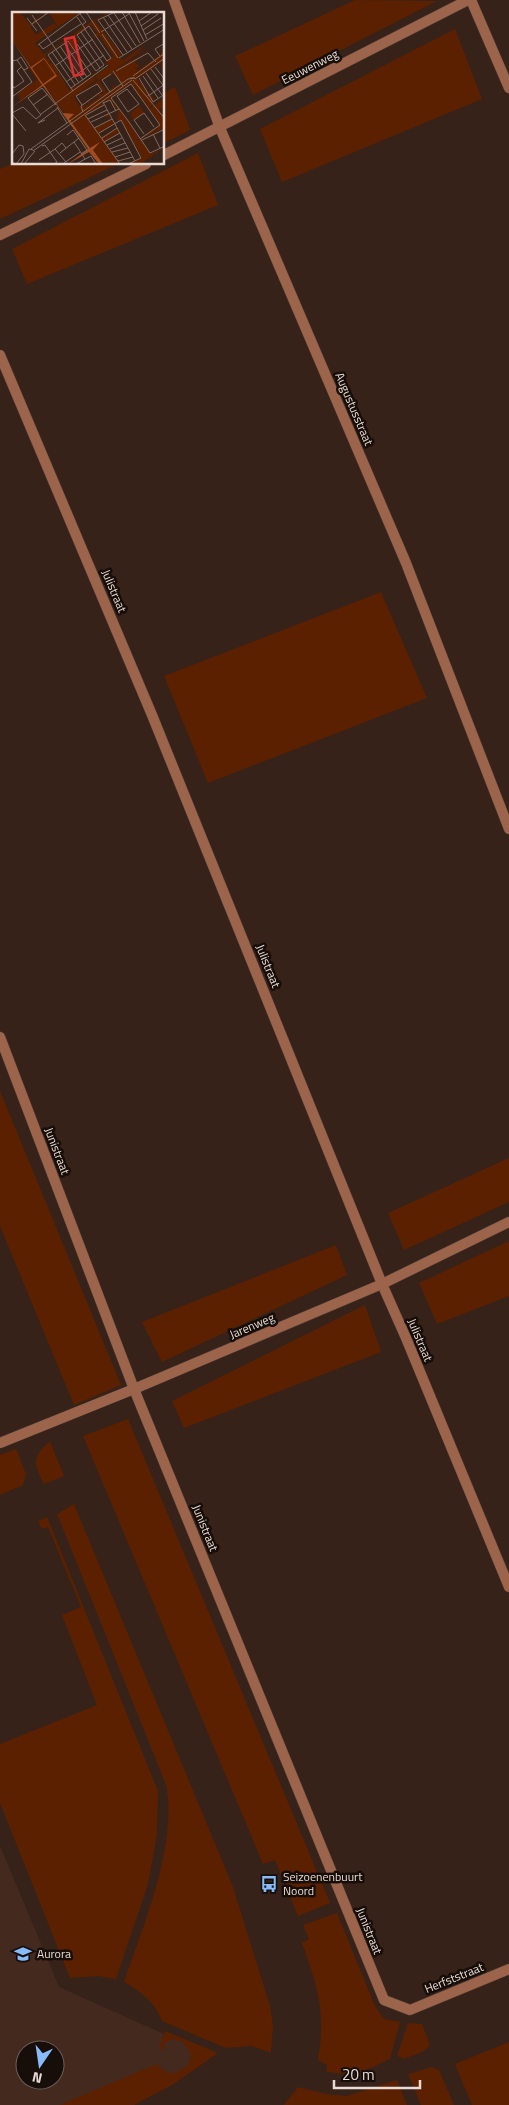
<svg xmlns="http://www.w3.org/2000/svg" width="509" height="2105" font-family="'Titillium Web',sans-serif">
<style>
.built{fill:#44291e;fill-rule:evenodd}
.green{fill:#5b2000}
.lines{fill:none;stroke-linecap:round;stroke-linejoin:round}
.street-casing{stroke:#523f37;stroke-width:11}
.street{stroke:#9c644b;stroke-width:10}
.labels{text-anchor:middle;stroke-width:5;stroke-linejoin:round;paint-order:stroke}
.street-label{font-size:12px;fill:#e8dad4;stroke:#170e0a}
.poi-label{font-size:12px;fill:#e8dad4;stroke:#170e0a;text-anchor:start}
.inset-road{fill:none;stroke:#7d6c64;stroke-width:1}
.view{fill:#d73131;fill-opacity:0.15;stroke:#d73131;stroke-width:2.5}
.inset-edge{fill:none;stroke:#e8dad4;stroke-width:2.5}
</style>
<rect width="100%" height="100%" fill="#362219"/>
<path class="built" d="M0,1846L59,1987L204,2052L190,2070L102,2105H0ZM25,2050H55V2080H25Z"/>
<g class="green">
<polygon points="355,0 437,1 253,95 235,56"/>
<polygon points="455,29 482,99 282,182 260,129"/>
<polygon points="175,87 190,130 164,143 164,93"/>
<polygon points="198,153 218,205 27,284 12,249"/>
<polygon points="14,163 14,164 118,164 0,219 0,169"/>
<polygon points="381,592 427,698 208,783 164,676"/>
<polygon points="0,1091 121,1385 74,1405 0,1226"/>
<polygon points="509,1158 509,1202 404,1250 388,1213"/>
<polygon points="509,1241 509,1296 437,1324 419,1283"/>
<polygon points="336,1245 347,1275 162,1362 142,1322"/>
<polygon points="365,1305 381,1352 184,1428 172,1401"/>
<polygon points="128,1419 330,1903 298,1916 275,1860 263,1864 83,1436"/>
<path d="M50,1441L64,1476L44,1484C34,1463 31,1458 50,1441Z"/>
<polygon points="16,1449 26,1474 23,1485 0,1495 0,1455"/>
<path d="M74,1504L233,1887L270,2006L273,2027L271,2053L252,2046L226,2048L162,2021C156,2003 140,1991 124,1982C143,1926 178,1844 166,1785L57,1514Z"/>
<polygon points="47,1517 158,1791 157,1834 148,1884 116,1979 98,1976 70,1978 0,1803 0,1744 97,1705 62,1615 81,1607 48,1527 42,1529 38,1521"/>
<path d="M337,1913L375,2006L384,2019L400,2022L390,2059C367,2070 351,2078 326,2071L327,2065L318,2060C326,2012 318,1988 302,1943L309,1939L303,1925Z"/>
<polygon points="408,2023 422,2024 430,2045 424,2051 404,2059 397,2056"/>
<polygon points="165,2031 218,2053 172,2085 134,2105 59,2105 157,2064 163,2070 172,2074 188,2066 191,2054 182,2042 173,2039 165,2043 164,2050 159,2048"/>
<polygon points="509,2042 509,2105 472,2105 455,2064"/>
<polygon points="432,2067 439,2070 454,2105 421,2105 408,2074"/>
<polygon points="397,2080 407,2105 284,2105 298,2087 326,2094 347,2096"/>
</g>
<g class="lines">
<g class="street-casing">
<g id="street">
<polyline points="174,0 220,128 406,563 509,829"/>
<polyline points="471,0 509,88"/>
<polyline points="164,155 468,0"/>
<polyline points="0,235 146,164"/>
<polyline points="0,355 152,715 382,1284 406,1338 509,1587"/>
<polyline points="0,1037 134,1389 384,2000 410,2010 509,1969"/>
<polyline points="0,1443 134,1389 382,1284 509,1222"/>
</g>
</g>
<use href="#street" class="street"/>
</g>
<defs>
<g id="bus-bare" transform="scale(1.35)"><path d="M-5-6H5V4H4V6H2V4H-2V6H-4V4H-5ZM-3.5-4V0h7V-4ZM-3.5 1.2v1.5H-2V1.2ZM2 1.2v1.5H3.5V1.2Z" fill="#87bbfb" stroke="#170e0a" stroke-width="2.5" paint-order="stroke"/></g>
<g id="school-bare" transform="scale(1.35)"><path d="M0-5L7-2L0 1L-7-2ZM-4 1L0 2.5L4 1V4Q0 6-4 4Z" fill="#87bbfb" stroke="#170e0a" stroke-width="2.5" paint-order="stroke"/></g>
</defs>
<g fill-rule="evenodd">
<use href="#bus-bare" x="269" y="1884"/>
<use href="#school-bare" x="23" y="1954"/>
</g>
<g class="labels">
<g class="street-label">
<text transform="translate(310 67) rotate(-27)" y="4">Eeuwenweg</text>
<text transform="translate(354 409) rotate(67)" y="4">Augustusstraat</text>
<text transform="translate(114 591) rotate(67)" y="4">Julistraat</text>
<text transform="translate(268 966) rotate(68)" y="4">Julistraat</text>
<text transform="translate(57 1151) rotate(69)" y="4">Junistraat</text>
<text transform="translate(252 1326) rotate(-23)" y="4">Jarenweg</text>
<text transform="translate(420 1340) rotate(67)" y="4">Julistraat</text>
<text transform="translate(205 1528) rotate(68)" y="4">Junistraat</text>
<text transform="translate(369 1931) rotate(68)" y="4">Junistraat</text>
<text transform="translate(454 1978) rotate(-22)" y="4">Herfststraat</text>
</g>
<g class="poi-label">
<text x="283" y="1881">Seizoenenbuurt<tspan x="283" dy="14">Noord</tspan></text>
<text x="37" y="1958">Aurora</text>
</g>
</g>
<g transform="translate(12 12)">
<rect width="152" height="152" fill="#362219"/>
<path d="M0,0H8L18,13L23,7L26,5V8L34,0H36L18,15L24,23L42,11L47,17L44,16L23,31L32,42L53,28L52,23L56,26L80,9L88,21L80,9L98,0H100L83,9L110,43L107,46L111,48L134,32L125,41L136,35L102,58L138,38L122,49L128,55L122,56L126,57L124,60L141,48L145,52L142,48L152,38V48L149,50L152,55V58L148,51L125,67L143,88L137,97L152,86L150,91L152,96L147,97L152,103V116L129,127L148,113L119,72L99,86L117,110L121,107L118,102L123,97L128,94L132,101L117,111L128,127L121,128H130L139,142L152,136L128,152H117L130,145L113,116L111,117L113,114L109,108L105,109L106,98L98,88L91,90L88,86L92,93L74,103L76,106L89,102L94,98L92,94L104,115L102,112L87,122L90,125L105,116L107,121L92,130L109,152H90L19,55L30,73L8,88L6,81L25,68L18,57H12L19,54L0,28ZM79,13L85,21L79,25L87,24L101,44L93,50L97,54L83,64L86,68L100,60L61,84L84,68L82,64L57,78L41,51H37L38,47H34V42L55,28L81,63L84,60L81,62L63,38L67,36L62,33L68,28L60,27ZM103,61L108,72L103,75L100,73L101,76L95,80L87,69ZM84,71L87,74L92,82H86L80,75L87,85L83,88L74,78L82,88L78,91L69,82L77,92L73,95L72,92L65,86L71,93L68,95L62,85ZM95,99L94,106L97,104L99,107L82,116L77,107ZM37,0H69L46,15Z" fill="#5b2000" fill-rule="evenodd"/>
<path d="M0,28L19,55L32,46L45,64L32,73L51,101L62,102L57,107L78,136L88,130L81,138L91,152H87L77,140L56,152L76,137L31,74L0,95L30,73ZM32,47L43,63L31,72L20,56Z" fill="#9f4c23" fill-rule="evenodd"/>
<path class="inset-road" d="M74,0L88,21M103,0L86,8L111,43M110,0L128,31M123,0L135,27M102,1L124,34M117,1L132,29M68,2L74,10L70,13M20,3L67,71M96,3L120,37M65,5L72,15L74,19L79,26L95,49L99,46L77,14L65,23L88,56M91,5L115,40M15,6L25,19M127,9L140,0M20,12L37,0M129,14L146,2M131,18L149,6M69,20L92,53L84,59M89,20L117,2M90,22L106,46M133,23L153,11M52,31L75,65M27,32L31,37L69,12M65,32L84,59M26,33L70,0M48,34L71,68M40,40L63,73M148,44L143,37L153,31M107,46L153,17M5,48L9,45L16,56L12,58M0,49L5,48L20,70L0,85M43,54L81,27M143,55L153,68M139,57L153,76M101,59L111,74M104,59L136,41L144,50M134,61L150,83M121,64L153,41M131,64L146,86M127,66L141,90L153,82M123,67L153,46M121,68L153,107M54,70L92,43M0,73L2,76L12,69L5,59L9,55M59,76L79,62L56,29L36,43L61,79M115,77L127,92L116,100L105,84ZM98,80L90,68L99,62M136,84L153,72M91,90L123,149M91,91L98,88L104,99M21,93L36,82M70,93L64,84L85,72L90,79L69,94L71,100M45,95L55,111M0,101L11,95L24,107L29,103M0,102L14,119M29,102L96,53M29,103L16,86L30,76L44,93M73,103L108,152M74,103L92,93M76,107L95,98M33,108L26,111L46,96M79,110L107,97M82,116L100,107M87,121L109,108L129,146L116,152M132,122L122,108L132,101L142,115M141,122L148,136M55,123L61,118L75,138L69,142M90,126L105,116M128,127L148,113L119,72L99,86L117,110L138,141L153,134M130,128L153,117M62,130L73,147M92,130L108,121M95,133L110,126M30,134L33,133L45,150L42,152M19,137L116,67L123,66H118M43,137L54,150M43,137L50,131L54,136M98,137L113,131M21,139L120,68M100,140L116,136M48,141L67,126M0,142L7,133L11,134L12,142L4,152L0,150M103,145L118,140M27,148L43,137M106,149L121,145M52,151L68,140M9,152L17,137L21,138M12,152L23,139M64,152L79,144L84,152"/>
<path class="view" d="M62,25L71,62L62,64L53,27Z"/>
<rect width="152" height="152" class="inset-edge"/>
</g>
<g transform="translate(40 2065) rotate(193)"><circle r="24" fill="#170e0a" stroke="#6b605b"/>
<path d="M0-4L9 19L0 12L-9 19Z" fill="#87bbfb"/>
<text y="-8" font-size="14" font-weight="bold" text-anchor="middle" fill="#e8dad4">N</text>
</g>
<path d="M334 2080v8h86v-8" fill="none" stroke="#e8dad4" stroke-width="2.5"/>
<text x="342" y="2080" font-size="15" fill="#e8dad4" stroke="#170e0a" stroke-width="4" paint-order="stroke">20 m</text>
</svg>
